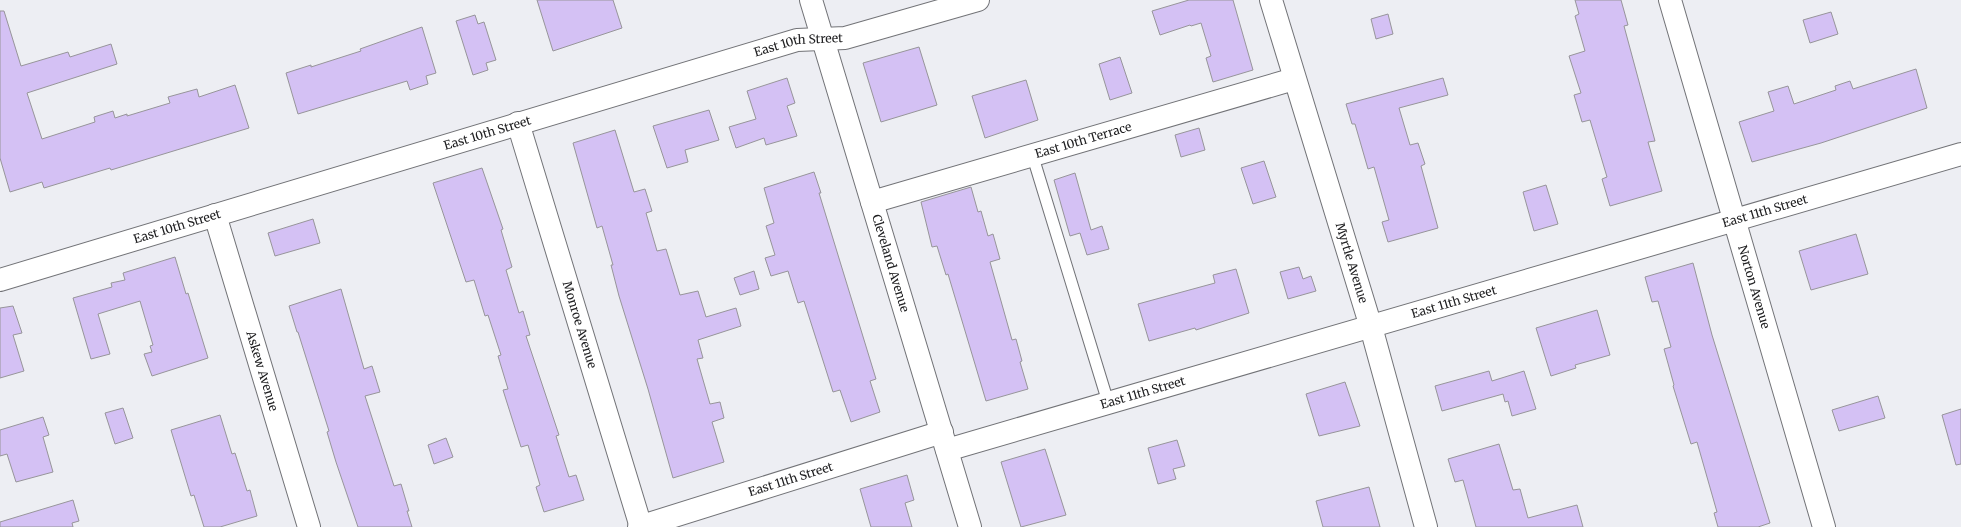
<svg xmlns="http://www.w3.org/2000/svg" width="1961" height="527" font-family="Merriweather,serif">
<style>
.building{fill:#d4c1f4;stroke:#97959a}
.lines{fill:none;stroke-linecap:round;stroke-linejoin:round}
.lane-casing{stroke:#727377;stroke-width:13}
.street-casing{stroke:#727377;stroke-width:24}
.lane{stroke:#fff;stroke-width:11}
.street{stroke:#fff;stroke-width:22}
.labels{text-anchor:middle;stroke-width:3;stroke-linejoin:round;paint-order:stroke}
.street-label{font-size:12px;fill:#202022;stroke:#fff}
</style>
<rect width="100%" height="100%" fill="#edeef3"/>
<g class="building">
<polygon points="537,0 613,0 622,28 553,51"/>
<polygon points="1189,0 1233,0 1253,70 1213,82 1206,58 1211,56 1201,23 1191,26 1190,25 1160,35 1152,11"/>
<polygon points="1575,0 1621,0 1628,25 1624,26 1655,141 1648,142 1662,191 1610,206 1602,179 1607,177 1590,120 1582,122 1574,95 1581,93 1569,56 1585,51 1575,16 1579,14"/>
<polygon points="0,11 4,11 21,66 68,52 70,57 111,44 117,64 27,93 42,139 95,122 94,117 113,111 115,118 127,114 127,116 170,103 168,97 197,89 199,97 235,85 249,128 111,170 110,168 44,188 42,182 10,192 0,158"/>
<polygon points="1831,12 1838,34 1810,43 1803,20"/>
<polygon points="1388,14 1393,34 1376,39 1371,19"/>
<polygon points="475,15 478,24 484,22 496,60 486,63 488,70 473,75 456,21"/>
<polygon points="422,27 436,73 426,76 428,84 410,90 407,81 298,114 286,73 311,65 311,67 361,51 360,49"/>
<polygon points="919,47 937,105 881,122 863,63"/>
<polygon points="1120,57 1132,93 1110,100 1099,64"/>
<polygon points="1916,69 1927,108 1821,143 1752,162 1739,122 1774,111 1768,92 1788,86 1794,104 1836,90 1835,86 1850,81 1853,89"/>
<polygon points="787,78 795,103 787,106 797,136 766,145 764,138 736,148 729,127 756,119 747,91"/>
<polygon points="1443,78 1448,95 1399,108 1410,145 1418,143 1425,164 1421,166 1438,228 1388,242 1382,222 1389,220 1374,167 1368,169 1355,124 1352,124 1346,104"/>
<polygon points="1026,80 1038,120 985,138 972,96"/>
<polygon points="709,110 719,140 685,150 688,162 667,168 653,126"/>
<polygon points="1199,128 1205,150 1181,157 1175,135"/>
<polygon points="615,130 634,192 645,189 652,211 646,213 657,251 666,249 680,295 698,291 706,317 736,308 741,326 698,340 703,358 697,359 710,404 720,402 724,418 712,422 724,462 673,478 648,389 619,296 611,265 613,265 602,226 597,228 573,143"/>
<polygon points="1264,161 1276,197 1253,204 1241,168"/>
<polygon points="482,168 503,229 501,230 512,267 506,270 519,313 523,311 530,335 526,336 559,435 556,436 569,477 576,475 584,500 544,512 536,487 540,485 528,445 521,447 503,390 508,389 498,356 501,355 488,315 485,316 474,280 466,282 433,183"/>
<polygon points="814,172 821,193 819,193 876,379 870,381 880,412 851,422 840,390 833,392 804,301 798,303 788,271 771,276 765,258 775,255 766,226 774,223 764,188"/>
<polygon points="1075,173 1091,230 1102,226 1109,249 1087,255 1080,233 1070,236 1054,180"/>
<polygon points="1546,185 1558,224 1534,231 1523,192"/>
<polygon points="971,187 978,212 981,211 988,236 993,234 1000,259 990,262 1012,340 1016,339 1022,361 1020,362 1028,389 986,401 948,274 946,275 937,246 932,247 921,202"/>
<polygon points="313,219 320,243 275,256 268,233"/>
<polygon points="1856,234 1868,274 1811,290 1799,251"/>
<polygon points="175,257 186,294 188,293 208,358 152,376 144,354 152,352 150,346 153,345 140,301 98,314 110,354 91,359 73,298 112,287 111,283 125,280 123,273"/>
<polygon points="1693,263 1712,335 1770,523 1758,527 1718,527 1714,513 1717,512 1697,442 1691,444 1673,386 1674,385 1664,349 1671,347 1658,301 1652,302 1645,277"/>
<polygon points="1299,267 1303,279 1311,276 1316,291 1288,299 1280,272"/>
<polygon points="1236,269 1249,313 1196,330 1195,328 1149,341 1138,304 1215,283 1213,275"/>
<polygon points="754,271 759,289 740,295 734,278"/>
<polygon points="341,289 364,369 372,366 380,392 365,396 394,486 401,484 409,511 407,511 412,527 358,527 336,462 327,432 329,431 298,332 297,332 289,306"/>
<polygon points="13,306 22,333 13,335 24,371 0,378 0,308"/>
<polygon points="1597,310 1610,355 1575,365 1576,368 1551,376 1536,328"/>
<polygon points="1489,371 1492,381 1524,371 1536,409 1512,416 1508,401 1505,402 1503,394 1442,411 1435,386"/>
<polygon points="1345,382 1360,426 1319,436 1306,394"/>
<polygon points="1878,396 1885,418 1839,431 1832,410"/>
<polygon points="123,408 133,438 115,444 105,413"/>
<polygon points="1961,409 1961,464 1956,465 1942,415"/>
<polygon points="220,415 232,454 235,453 247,491 250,490 257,516 220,527 204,527 194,495 191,496 171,430"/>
<polygon points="43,417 49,435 43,437 53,472 16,482 7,454 0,456 0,430"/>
<polygon points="446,438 453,457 434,464 428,445"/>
<polygon points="1177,440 1185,466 1173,469 1176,479 1158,484 1148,448"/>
<polygon points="1499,444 1513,490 1520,489 1528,518 1577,505 1583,527 1476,527 1463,480 1455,482 1448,459"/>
<polygon points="1045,449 1066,515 1021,527 1001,462"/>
<polygon points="907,475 914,500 905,503 912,527 871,527 860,489"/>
<polygon points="1369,487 1380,527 1323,527 1316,501"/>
<polygon points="73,500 79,521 72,523 73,527 0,527 0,522"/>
</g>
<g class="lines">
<g class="lane-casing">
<polyline id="lane" points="1032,154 1108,402"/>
</g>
<g class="street-casing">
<g id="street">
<path id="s1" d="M811,0L970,527"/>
<path id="s2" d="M1271,0L1371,327L1426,527"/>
<path id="s3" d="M1670,0L1824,527"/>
<path id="s4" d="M518,123L641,527"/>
<path id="s5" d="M872,202L1294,79"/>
<path id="s6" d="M215,215L309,527"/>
<path id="s7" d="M0,280L797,40L845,38L978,0"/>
<path id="s8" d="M947,450L1961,154"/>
<path id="s9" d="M639,527L942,432"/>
</g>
</g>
<use href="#lane" class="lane"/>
<use href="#street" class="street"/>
</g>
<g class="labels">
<g class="street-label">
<text dy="4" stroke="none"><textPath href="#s7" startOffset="833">East 10th Street</textPath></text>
<text dy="4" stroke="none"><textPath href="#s7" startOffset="509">East 10th Street</textPath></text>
<text dy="4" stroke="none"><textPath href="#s5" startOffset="220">East 10th Terrace</textPath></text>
<text dy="4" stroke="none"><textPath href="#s8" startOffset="852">East 11th Street</textPath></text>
<text dy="4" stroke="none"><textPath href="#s7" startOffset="185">East 10th Street</textPath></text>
<text dy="4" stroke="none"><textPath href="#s1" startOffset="275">Cleveland Avenue</textPath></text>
<text dy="4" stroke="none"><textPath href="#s2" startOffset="275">Myrtle Avenue</textPath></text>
<text dy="4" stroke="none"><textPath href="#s3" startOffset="299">Norton Avenue</textPath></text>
<text dy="4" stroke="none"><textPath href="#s8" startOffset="528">East 11th Street</textPath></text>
<text dy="4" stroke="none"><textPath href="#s4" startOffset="211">Monroe Avenue</textPath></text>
<text dy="4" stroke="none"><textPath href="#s6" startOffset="163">Askew Avenue</textPath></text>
<text dy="4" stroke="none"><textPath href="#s8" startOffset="204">East 11th Street</textPath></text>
<text dy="4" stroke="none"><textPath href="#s9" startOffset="159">East 11th Street</textPath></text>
</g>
</g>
</svg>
